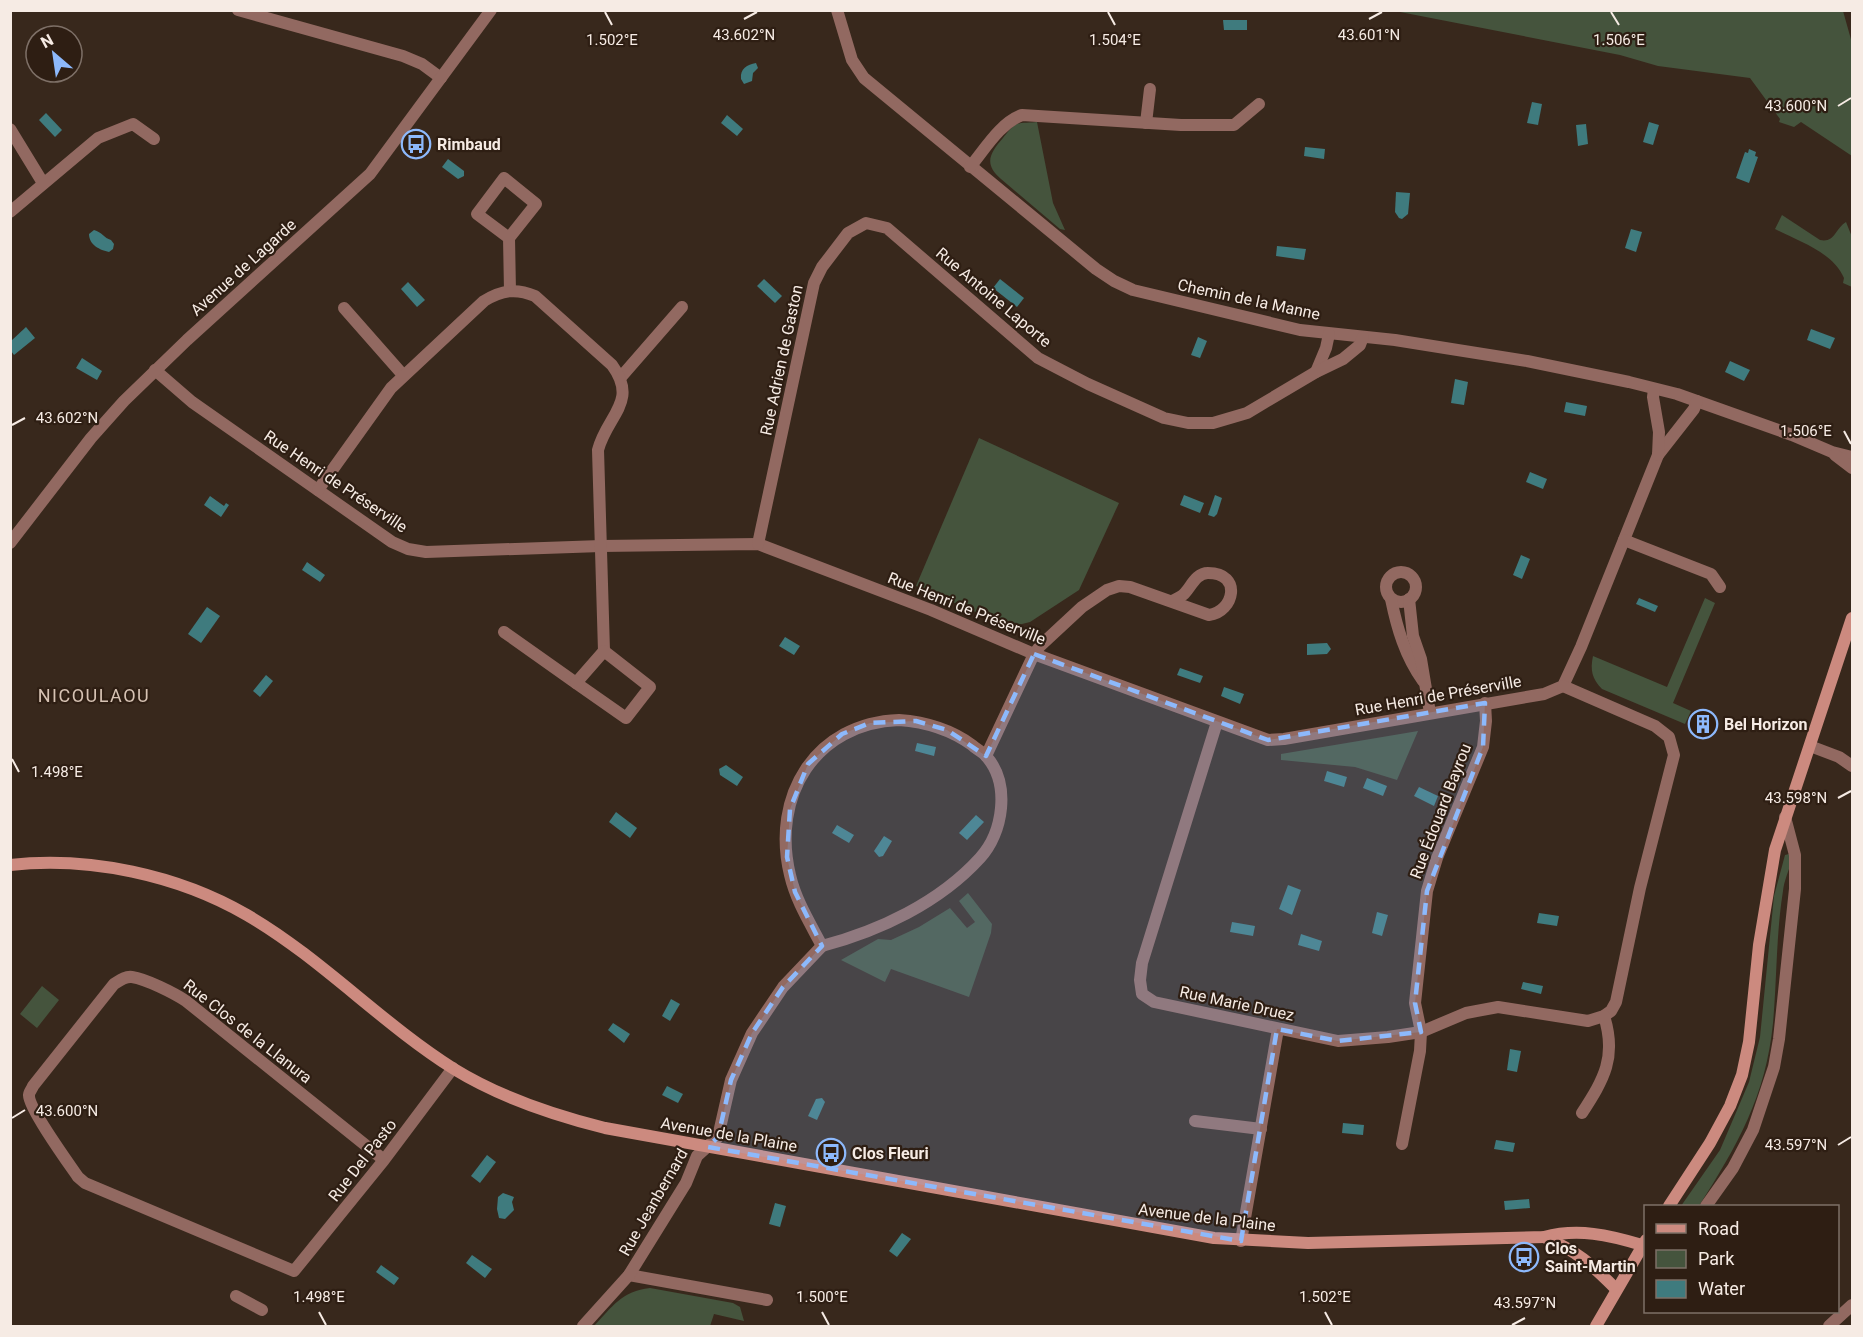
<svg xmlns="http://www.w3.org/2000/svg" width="1863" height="1337" font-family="Roboto,sans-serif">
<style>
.green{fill:#45543d}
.water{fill:#3f7b7e}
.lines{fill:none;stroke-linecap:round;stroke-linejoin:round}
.street{stroke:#926961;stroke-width:12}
.secondary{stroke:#cc8a7f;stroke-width:12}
.marked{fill:#8db9fc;fill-opacity:0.2;stroke:#8db9fc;stroke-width:4.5;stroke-dasharray:12 8;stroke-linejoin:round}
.ticks{fill:none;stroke:#f6ebe4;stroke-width:2}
.labels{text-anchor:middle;stroke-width:4.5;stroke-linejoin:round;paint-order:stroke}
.poi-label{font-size:16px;font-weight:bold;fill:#f6ebe4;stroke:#2e1e13;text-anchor:start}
.street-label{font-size:16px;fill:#f6ebe4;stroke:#2e1e13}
.neighbourhood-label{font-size:18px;letter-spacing:1.5px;fill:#d6c2b3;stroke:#2e1e13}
.ticks-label{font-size:15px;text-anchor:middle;fill:#f6ebe4;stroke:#2e1e13;stroke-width:4.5;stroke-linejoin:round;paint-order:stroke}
</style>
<rect width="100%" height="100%" fill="#38281c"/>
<g class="green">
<polygon points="1395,11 1843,11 1852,43 1852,156 1801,122 1794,127 1779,122 1780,119 1750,78 1658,66 1620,55"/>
<path d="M1037,122L1053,203L1065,230L1060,229L1001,179C984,164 989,154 1003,138C1007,133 1011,127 1017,124C1022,122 1031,123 1037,122Z"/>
<path d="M1782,215L1820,240C1835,243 1835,229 1846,222L1852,237V287L1843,283L1844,278C1833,252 1798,241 1775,229Z"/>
<polygon points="979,438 1119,503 1079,590 1030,622 1010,627 916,586"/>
<path d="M1705,598L1715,603L1673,703L1691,711L1685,724L1602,689C1592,679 1590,670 1593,656L1667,687Z"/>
<polygon points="1418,731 1397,780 1355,767 1281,760 1281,754"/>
<path d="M1789,854L1792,860C1789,870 1784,881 1783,891C1776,934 1777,979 1773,1023C1766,1096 1737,1146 1699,1206H1681L1720,1150L1749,1082L1760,1037L1774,896L1785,855Z"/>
<polygon points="968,893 992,924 991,933 969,997 891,969 885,982 841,960 878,939 891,940 919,927 950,908 967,928 975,922 959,901"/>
<polygon points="42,986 59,1000 37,1028 20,1014"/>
<path d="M650,1288L733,1303L740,1307L744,1321L714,1314L710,1326H594C612,1307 622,1291 650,1288Z"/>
</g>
<g class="water">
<polygon points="1223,20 1247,20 1247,30 1224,30"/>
<path d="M756,63L758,68L753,73L752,81L744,84L741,79C740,68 747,65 756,63Z"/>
<polygon points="1532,102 1542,104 1538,125 1527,123"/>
<polygon points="46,113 62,130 55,137 39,120"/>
<polygon points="727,115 743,129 737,136 721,123"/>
<polygon points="1649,122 1659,125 1653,145 1643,142"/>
<polygon points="1586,124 1588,144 1578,146 1576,125"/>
<polygon points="1305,147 1325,149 1324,159 1304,156"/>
<polygon points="1749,149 1756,152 1755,156 1758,157 1749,183 1736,178 1745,152 1748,153"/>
<polygon points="448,159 464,171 464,176 458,179 442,167"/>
<polygon points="1396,192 1410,193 1408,214 1402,219 1399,218 1395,212"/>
<polygon points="1631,229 1642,232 1636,252 1625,248"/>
<path d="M94,230C102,232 104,238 111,240L114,244L113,249L109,252C100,250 89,245 89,234Z"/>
<polygon points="1277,246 1306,249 1304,260 1276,256"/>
<polygon points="764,279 782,296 775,303 757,286"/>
<polygon points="1000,279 1024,298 1017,307 993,288"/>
<polygon points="408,282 425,300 417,307 401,289"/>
<polygon points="26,327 35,338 14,355 11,351 11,341"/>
<polygon points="1811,329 1835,338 1830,349 1807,340"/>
<polygon points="1198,337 1207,341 1200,358 1191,355"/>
<polygon points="82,358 102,371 97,380 76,368"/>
<polygon points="1730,361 1750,370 1744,381 1725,372"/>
<polygon points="1455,379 1468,382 1464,405 1451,403"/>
<polygon points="1566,402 1587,406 1585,416 1564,412"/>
<polygon points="1530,472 1547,479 1543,489 1526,482"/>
<polygon points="1184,495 1204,503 1200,513 1180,505"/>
<polygon points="1215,495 1222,498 1217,514 1214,517 1208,515"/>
<polygon points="210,496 224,506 226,503 229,505 221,517 204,505"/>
<polygon points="1521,555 1530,559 1522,579 1513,575"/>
<polygon points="307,562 325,575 320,582 302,570"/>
<polygon points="1639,598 1658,606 1655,612 1636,604"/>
<polygon points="207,607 220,616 201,643 188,634"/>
<polygon points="785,637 800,646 794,655 779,646"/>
<polygon points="1327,643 1331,649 1327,654 1307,655 1307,644"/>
<polygon points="1180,668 1203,676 1200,683 1177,675"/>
<polygon points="266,675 273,681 260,697 253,691"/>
<polygon points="1224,687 1244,694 1240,704 1221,696"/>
<polygon points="917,743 936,747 934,756 915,751"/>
<polygon points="726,765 743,777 737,786 720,775 719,769"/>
<polygon points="1327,771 1347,777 1344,787 1324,781"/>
<polygon points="1367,778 1387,786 1383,796 1363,788"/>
<polygon points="1419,787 1438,796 1434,806 1414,796"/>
<polygon points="616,812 637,828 630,838 609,822"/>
<polygon points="976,815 984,822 967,840 959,833"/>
<polygon points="837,825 854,835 849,843 832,833"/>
<polygon points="884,836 892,841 883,856 879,857 874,851"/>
<polygon points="1288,885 1301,890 1292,915 1279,909"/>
<polygon points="1377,912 1388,915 1382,936 1372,933"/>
<polygon points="1539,913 1559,916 1557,926 1537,923"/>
<polygon points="1232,922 1255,926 1253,936 1230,932"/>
<polygon points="1301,934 1322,941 1319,951 1298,945"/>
<polygon points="1523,982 1543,986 1541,994 1521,989"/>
<polygon points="671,999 680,1004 670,1021 662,1016"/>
<polygon points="613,1023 630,1034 624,1043 608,1030"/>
<polygon points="1510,1049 1521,1051 1517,1072 1507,1070"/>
<polygon points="667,1086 683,1094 678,1103 662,1095"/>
<polygon points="822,1098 825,1102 817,1120 808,1116 816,1099"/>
<polygon points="1343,1123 1364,1125 1363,1135 1342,1133"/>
<polygon points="1496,1140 1515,1143 1513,1152 1494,1149"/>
<polygon points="487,1155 496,1162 480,1183 471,1176"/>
<polygon points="503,1193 514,1197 512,1202 514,1210 505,1219 499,1218 497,1209 498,1197"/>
<polygon points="1529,1199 1530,1208 1505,1210 1504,1201"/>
<polygon points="775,1203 786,1206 780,1227 769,1224"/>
<polygon points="902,1233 911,1239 897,1257 889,1251"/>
<polygon points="472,1255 492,1269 485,1278 466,1263"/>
<polygon points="381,1265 399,1278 394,1285 376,1272"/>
</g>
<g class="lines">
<g class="street">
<polyline points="238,10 403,56 422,64 441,78"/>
<polyline points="837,10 852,60 864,78 1096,269 1114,281 1133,290 1300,330 1395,340 1445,348 1527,361 1629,382 1677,394 1792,435 1832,452 1852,457"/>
<polyline points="1146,123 1150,89"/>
<polyline points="10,129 43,183"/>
<path d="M970,167C985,149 1000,123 1022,115L1181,125H1234L1259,104"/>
<polyline points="10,212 98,138 133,124 154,139"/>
<polyline points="509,238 477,214 504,178 536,204 509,238 510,291"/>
<polyline points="344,308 403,375"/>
<polyline points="155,370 192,402 392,542 408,549 426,552 601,546 758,544 931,610 1034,654 1268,740 1284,739 1544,694 1563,686 1581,647 1658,455 1694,409 1697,401"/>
<polyline points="1316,372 1326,348 1329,334"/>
<polyline points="621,377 682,307"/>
<polyline points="1654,389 1653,397 1659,432 1658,455"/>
<polyline points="1835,455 1852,468"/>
<path d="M318,490L391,388L484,301C502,290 516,288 535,296L612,365C639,402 607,415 598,450L604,651"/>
<polyline points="1624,540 1711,574 1720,587"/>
<polyline points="10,543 91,438 124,401 187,340 370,174 491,10"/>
<polyline points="758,544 814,283 822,267 848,233 866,223 887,228 1038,358 1088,384 1164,418 1188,423 1213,423 1247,413 1316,372 1343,359 1360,345 1363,337"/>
<circle cx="1401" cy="587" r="15"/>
<path d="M1391,599C1397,628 1405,656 1423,681"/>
<polyline points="1409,599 1413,636 1421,659 1430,713"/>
<polyline points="504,632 576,683"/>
<polygon points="604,651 650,687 626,718 576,683"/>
<path d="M899,720C927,722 950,729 972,745C976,749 983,752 986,756C1011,784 1003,833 980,858C939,903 879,931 822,946C810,923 796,901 790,875C771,796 815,723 899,720Z"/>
<polyline points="1217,722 1142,963 1140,980 1142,994 1154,1002 1338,1041 1388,1037 1421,1032 1466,1013 1498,1007 1588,1021 1604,1016 1611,1011 1616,1002 1640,888 1674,755 1669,737 1655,726 1563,686"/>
<polyline points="1810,746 1839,757 1852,766"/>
<path d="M986,756L1034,654L1040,646L1082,607L1107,590L1119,586L1130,587L1209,615C1234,612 1243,573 1208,573C1196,573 1191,587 1184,594C1181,597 1176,599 1172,601"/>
<path d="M1582,1113C1604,1079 1617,1057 1604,1016"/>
<polyline points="1195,1121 1261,1129"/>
<polyline points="1402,1144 1420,1051 1421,1032 1415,1003 1427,891 1437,858 1483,747 1486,721 1485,703"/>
<path d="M384,1160L186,1001C174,993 146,979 132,977C125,976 119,981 114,984L33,1086C32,1089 29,1092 29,1095C28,1107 69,1164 78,1177L85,1183L294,1271L384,1160L453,1068"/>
<polyline points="1706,1206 1733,1168 1753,1130 1774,1067 1779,1039 1795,889 1795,855 1785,817"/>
<polyline points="1241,1241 1278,1029"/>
<polyline points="629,1275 767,1300"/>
<polyline points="236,1296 262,1310"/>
<polyline points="583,1326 629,1275 686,1183 697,1156 718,1137 731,1080 752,1033 783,987 822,946"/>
<polyline points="1829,1326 1852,1305"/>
</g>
<g class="secondary">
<path d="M10,865C89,856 178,875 247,915C321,958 381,1023 454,1069C501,1098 553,1115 605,1128L1214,1238L1308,1243L1544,1237C1578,1228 1609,1235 1642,1245"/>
<polyline points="1669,1206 1710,1143 1730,1106 1742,1075 1749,1042 1759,945 1775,850 1852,618"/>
<path d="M1544,1237C1577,1251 1591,1264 1616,1289"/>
<polyline points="1596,1326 1646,1240"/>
</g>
</g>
<path class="marked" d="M1034,654L1268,740L1485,703L1483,747L1427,891L1415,1003L1421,1032L1338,1041L1277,1029L1241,1241L708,1147L718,1137L731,1080L752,1033L783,987L822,946L795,892L787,857L790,809L808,764L842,734L870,723L916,721L947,730L986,756Z"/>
<path class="ticks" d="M605,12L612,25M1108,12L1115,25M1611,12L1619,25M744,19L757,12M1369,19L1382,12M1838,106L1851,98M12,425L25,418M1844,431L1851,444M12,759L19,772M1838,798L1851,791M12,1118L25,1110M1838,1145L1851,1137M319,1312L326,1325M822,1312L829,1325M1325,1312L1332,1325M1512,1325L1525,1318"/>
<defs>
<g id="bus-ring" transform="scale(1.5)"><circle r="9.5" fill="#2e1e13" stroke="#8db9fc" stroke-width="1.5"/><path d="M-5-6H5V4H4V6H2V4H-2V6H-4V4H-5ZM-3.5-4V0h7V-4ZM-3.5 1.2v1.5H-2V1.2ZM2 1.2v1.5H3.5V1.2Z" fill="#8db9fc"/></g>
<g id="building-ring" transform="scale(1.5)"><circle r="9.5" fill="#2e1e13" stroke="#8db9fc" stroke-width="1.5"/><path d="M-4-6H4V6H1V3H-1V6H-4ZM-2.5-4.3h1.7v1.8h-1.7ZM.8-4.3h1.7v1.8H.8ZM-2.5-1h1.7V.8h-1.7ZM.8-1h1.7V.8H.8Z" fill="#8db9fc"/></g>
</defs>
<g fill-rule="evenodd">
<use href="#bus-ring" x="416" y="144"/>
<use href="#building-ring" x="1703" y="724"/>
<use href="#bus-ring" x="831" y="1153"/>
<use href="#bus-ring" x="1524" y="1257"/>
</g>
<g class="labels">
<g class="poi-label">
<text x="437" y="150">Rimbaud</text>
<text x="1724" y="730">Bel Horizon</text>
<text x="852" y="1159">Clos Fleuri</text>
<text x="1545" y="1254">Clos<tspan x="1545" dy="18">Saint-Martin</tspan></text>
</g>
<g class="street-label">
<text transform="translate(243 267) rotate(-42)" y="6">Avenue de Lagarde</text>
<text transform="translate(994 297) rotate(40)" y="6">Rue Antoine Laporte</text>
<text transform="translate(1249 299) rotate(12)" y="6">Chemin de la Manne</text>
<text transform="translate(781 360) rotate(-78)" y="6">Rue Adrien de Gaston</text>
<text transform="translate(336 481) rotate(34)" y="6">Rue Henri de Préserville</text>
<text transform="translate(967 608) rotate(22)" y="6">Rue Henri de Préserville</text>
<text transform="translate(1438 695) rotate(-10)" y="6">Rue Henri de Préserville</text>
<text transform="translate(1440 811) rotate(-69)" y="6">Rue Édouard Bayrou</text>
<text transform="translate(1237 1003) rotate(12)" y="6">Rue Marie Druez</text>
<text transform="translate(248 1031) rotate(38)" y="6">Rue Clos de la Llanura</text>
<text transform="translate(729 1134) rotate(10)" y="6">Avenue de la Plaine</text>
<text transform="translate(362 1160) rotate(-52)" y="6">Rue Del Pasto</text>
<text transform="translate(653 1202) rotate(-60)" y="6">Rue Jeanbernard</text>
<text transform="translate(1207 1217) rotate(7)" y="6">Avenue de la Plaine</text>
</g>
<g class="neighbourhood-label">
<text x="94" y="702">NICOULAOU</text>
</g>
</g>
<g class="ticks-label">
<text x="744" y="40">43.602°N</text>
<text x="1369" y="40">43.601°N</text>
<text x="612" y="45">1.502°E</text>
<text x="1115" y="45">1.504°E</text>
<text x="1619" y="45">1.506°E</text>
<text x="1796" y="111">43.600°N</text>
<text x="67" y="423">43.602°N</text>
<text x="1806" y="436">1.506°E</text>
<text x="57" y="777">1.498°E</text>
<text x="1796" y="803">43.598°N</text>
<text x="67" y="1116">43.600°N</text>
<text x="1796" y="1150">43.597°N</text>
<text x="319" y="1302">1.498°E</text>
<text x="822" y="1302">1.500°E</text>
<text x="1325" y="1302">1.502°E</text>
<text x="1525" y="1308">43.597°N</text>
</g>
<rect width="1863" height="1337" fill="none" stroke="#f6ebe4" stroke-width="24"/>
<rect x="1644" y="1205" width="195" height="108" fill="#2e1e13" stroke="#7e7067" stroke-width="1.5"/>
<rect x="1656" y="1224" width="30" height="9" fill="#cc8a7f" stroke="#7e7067" stroke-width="1.5"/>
<text x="1698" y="1235" font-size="18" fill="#f6ebe4">Road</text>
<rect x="1656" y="1250" width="30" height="18" fill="#45543d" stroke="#7e7067" stroke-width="1.5"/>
<text x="1698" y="1265" font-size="18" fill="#f6ebe4">Park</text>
<rect x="1656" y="1280" width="30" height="18" fill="#3f7b7e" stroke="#7e7067" stroke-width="1.5"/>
<text x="1698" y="1295" font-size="18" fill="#f6ebe4">Water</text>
<g transform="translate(54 54) rotate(331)"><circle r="28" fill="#2e1e13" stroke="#7e7067" stroke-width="1.5"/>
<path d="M0-4.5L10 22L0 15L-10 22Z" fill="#8db9fc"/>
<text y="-9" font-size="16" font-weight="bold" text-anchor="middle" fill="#f6ebe4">N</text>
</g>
</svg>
